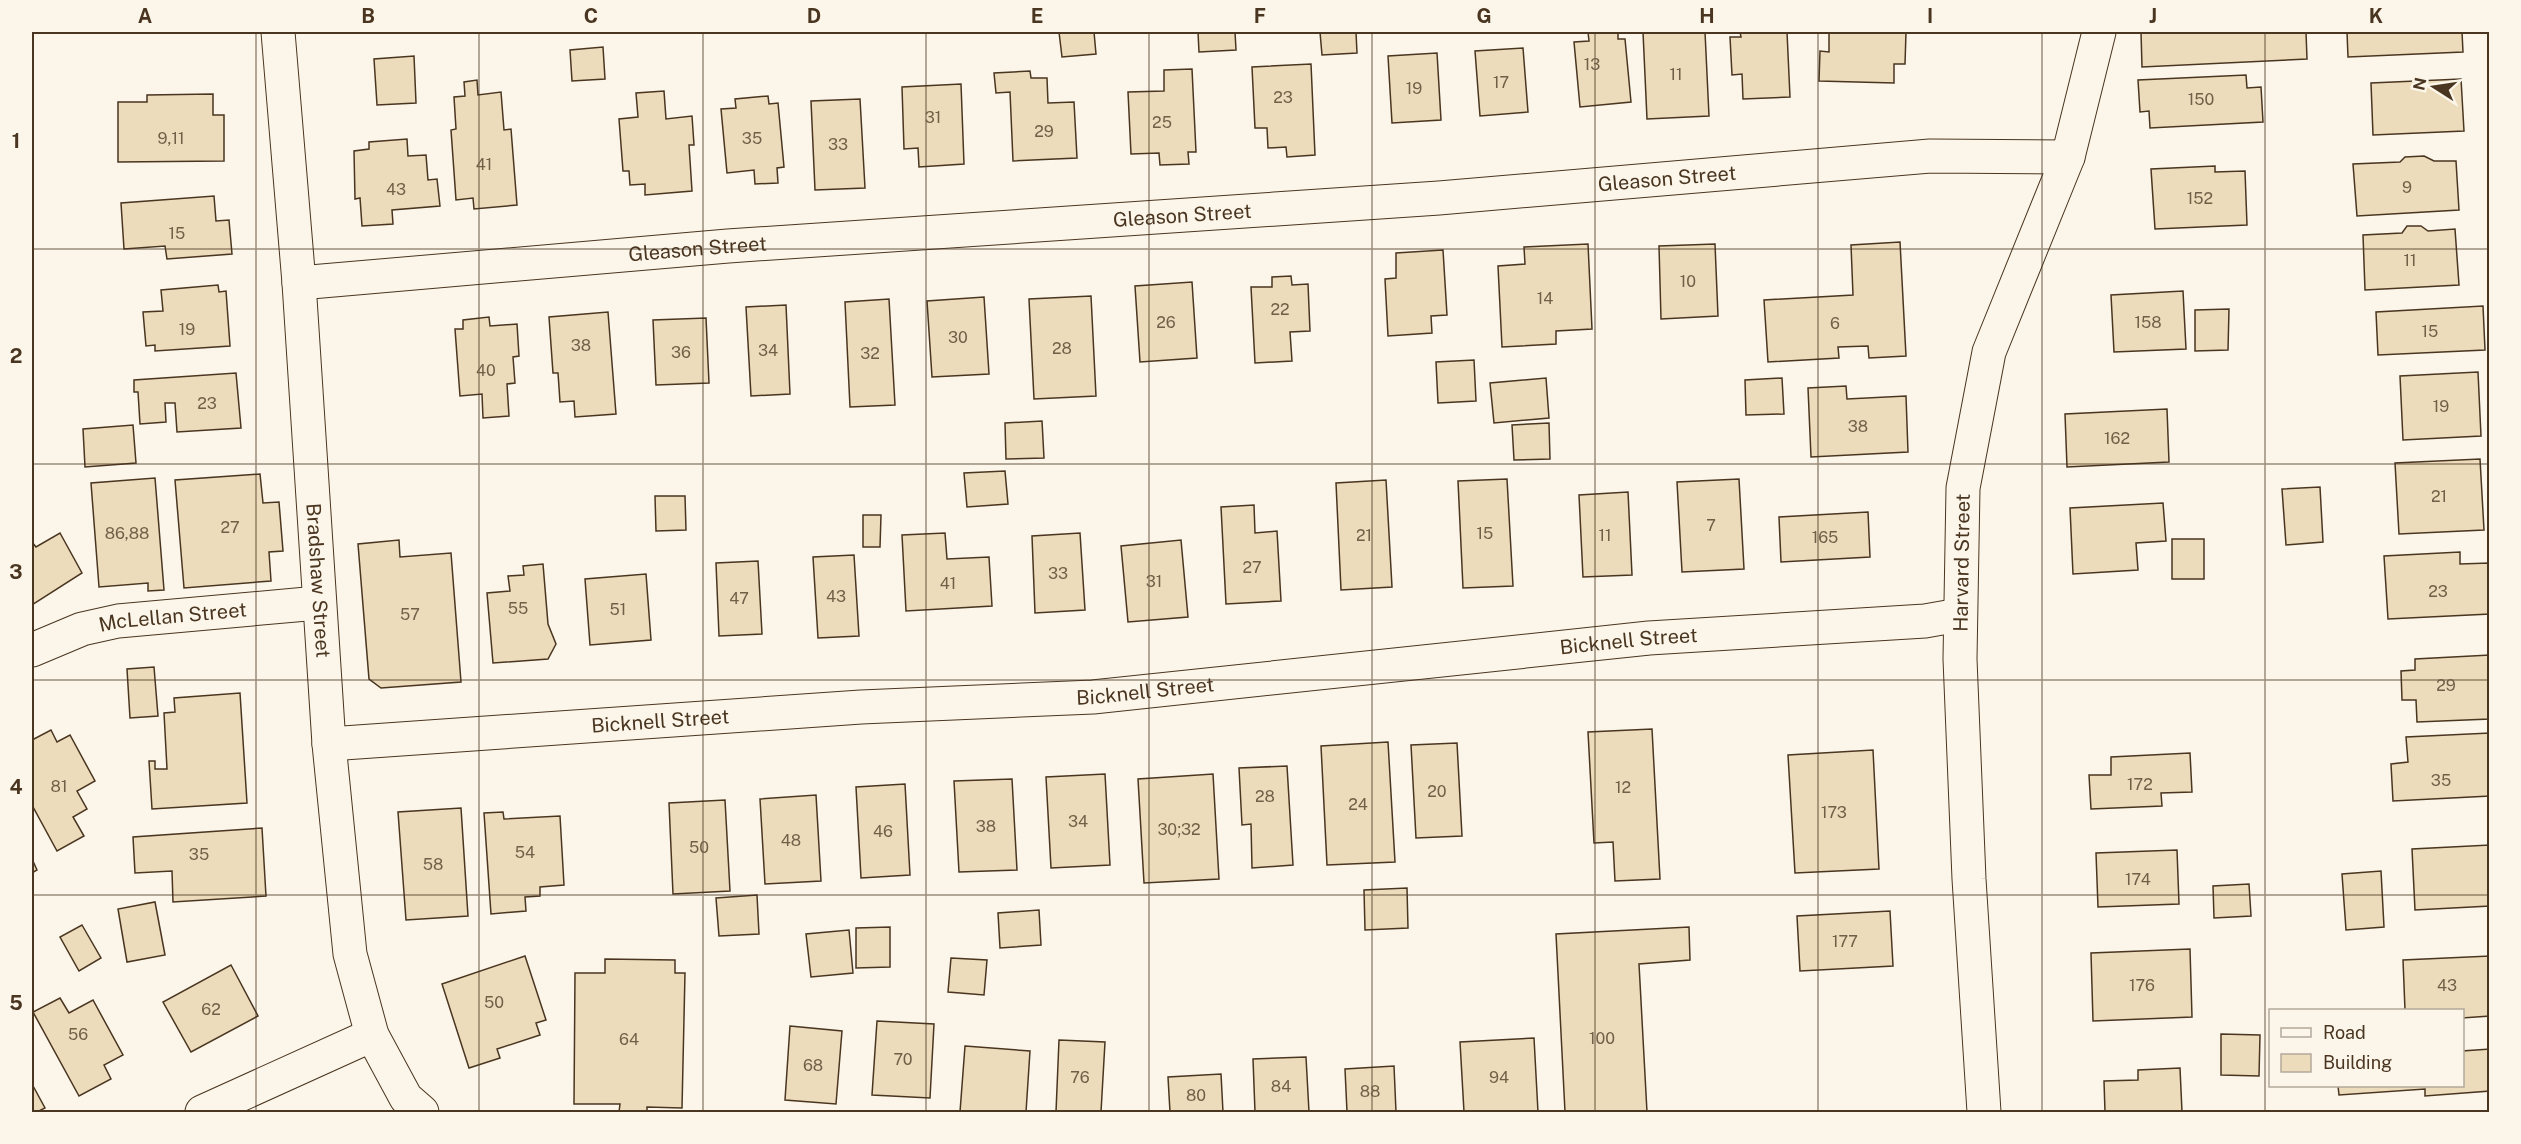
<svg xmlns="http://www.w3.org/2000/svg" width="2521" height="1144" font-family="'Public Sans',sans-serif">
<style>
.building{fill:#ecdcbc;stroke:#4a3520;stroke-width:1.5}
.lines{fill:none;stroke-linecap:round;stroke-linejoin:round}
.minor-casing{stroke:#4a3520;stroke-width:35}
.major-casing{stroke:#4a3520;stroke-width:35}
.minor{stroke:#fbf6e9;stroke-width:33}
.major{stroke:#fbf6e9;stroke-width:33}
.grid{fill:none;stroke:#4a3520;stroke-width:1.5;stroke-opacity:0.55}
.labels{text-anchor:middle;stroke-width:4.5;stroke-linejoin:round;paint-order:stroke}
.number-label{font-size:16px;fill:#725f47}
.street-label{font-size:20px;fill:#4a3520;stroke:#fbf6e9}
.neatline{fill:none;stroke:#4a3520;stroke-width:2}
.grid-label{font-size:20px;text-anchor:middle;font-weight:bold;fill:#4a3520}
</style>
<rect width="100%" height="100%" fill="#fbf6e9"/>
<g class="building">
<polygon points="1059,32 1094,32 1096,54 1062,57"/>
<polygon points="1198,32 1235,32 1236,50 1199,52"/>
<polygon points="1320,32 1356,32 1357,53 1322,55"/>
<polygon points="1588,32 1618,32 1618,39 1625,39 1631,102 1580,107 1574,42 1589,41"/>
<polygon points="1643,32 1705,32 1709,116 1647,119"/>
<polygon points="1740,32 1787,32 1790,97 1743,99 1742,74 1732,75 1730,37 1741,37"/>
<polygon points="1829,32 1906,32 1905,64 1894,64 1894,83 1819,81 1820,51 1829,52"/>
<polygon points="2141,32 2306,32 2307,59 2142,67"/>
<polygon points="2347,32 2462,32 2463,52 2348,57"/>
<polygon points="603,47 605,79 572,81 570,50"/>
<polygon points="1523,48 1528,112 1480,116 1475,51"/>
<polygon points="1437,53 1441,120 1392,123 1388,56"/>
<polygon points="414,56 416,103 377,105 374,59"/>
<polygon points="1311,64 1315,155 1287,157 1286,147 1268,148 1267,128 1255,128 1252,67"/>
<polygon points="1192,69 1196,152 1188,152 1189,164 1160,165 1159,153 1131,154 1128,92 1164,91 1164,70"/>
<polygon points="1030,71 1031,78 1047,78 1048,103 1074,102 1077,158 1013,161 1010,92 996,93 994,73"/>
<polygon points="2246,75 2247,88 2261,87 2263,122 2150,128 2149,111 2140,112 2138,80"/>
<polygon points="2461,79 2464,131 2373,135 2371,83"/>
<polygon points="477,80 478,95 501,92 504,130 511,129 517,205 474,209 473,198 456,200 451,130 456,129 454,97 465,96 464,82"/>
<polygon points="961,84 964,164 919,167 918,148 904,149 902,87"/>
<polygon points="664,91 666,119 692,116 694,145 689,145 692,191 645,195 645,184 630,185 629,171 623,171 619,119 638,117 636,93"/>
<polygon points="213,94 213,115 224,115 224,161 118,162 118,102 147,102 147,95"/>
<polygon points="768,96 769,104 778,103 784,167 777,168 778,183 755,184 754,170 727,173 721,109 736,108 735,99"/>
<polygon points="860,99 865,188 815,190 811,101"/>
<polygon points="407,139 408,156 426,155 428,180 437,179 440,206 392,210 393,224 362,226 360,198 355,199 354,151 369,149 369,142"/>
<polygon points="2424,156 2434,161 2456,161 2459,210 2357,216 2353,164 2400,162 2405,157"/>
<polygon points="2215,166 2215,172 2245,171 2247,225 2155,229 2151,169"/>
<polygon points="214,196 216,221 229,220 232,254 167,259 165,246 124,249 121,203"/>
<polygon points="2407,226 2421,226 2428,231 2455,229 2459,285 2365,290 2363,235 2402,233"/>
<polygon points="1900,242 1906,356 1869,358 1868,346 1838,347 1839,358 1768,362 1764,300 1853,295 1851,245"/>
<polygon points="1588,244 1592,329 1556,331 1556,344 1502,347 1498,266 1525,264 1524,247"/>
<polygon points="1715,244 1718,316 1661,319 1659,246"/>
<polygon points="1443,250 1447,315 1431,316 1432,333 1388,336 1385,279 1396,278 1396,253"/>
<polygon points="1291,276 1292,285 1308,284 1310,331 1290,332 1292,361 1255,363 1251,287 1272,287 1272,277"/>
<polygon points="1192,282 1197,358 1140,362 1135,286"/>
<polygon points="218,285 219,292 226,291 230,346 155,351 155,345 146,346 143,312 163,311 161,290"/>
<polygon points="2183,291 2186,349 2114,352 2111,295"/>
<polygon points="1091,296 1096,396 1034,399 1029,299"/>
<polygon points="984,297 989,374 932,377 927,301"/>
<polygon points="889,299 895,405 850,407 845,302"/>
<polygon points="786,305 790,394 751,396 746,307"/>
<polygon points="2483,306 2485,350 2378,355 2376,312"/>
<polygon points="2229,309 2228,350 2195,351 2195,310"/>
<polygon points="608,312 616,414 575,417 574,401 560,402 558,373 553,373 549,317"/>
<polygon points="489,317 490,326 517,324 519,356 513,357 515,383 507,384 509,416 483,418 482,394 460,396 455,329 463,329 463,320"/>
<polygon points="706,318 709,383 656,385 653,320"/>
<polygon points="1474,360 1476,401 1438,403 1436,362"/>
<polygon points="2478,372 2481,436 2403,440 2400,376"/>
<polygon points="236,373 241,428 177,432 175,403 165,403 166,422 140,424 138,392 134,392 134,380"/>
<polygon points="1546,378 1549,418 1494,423 1490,383"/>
<polygon points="1782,378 1784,414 1746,415 1745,380"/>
<polygon points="1846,386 1847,399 1906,396 1908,452 1811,457 1808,388"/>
<polygon points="2167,409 2169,462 2067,467 2065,414"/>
<polygon points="1042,421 1044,458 1006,459 1005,423"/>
<polygon points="1549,423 1550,459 1514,460 1512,425"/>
<polygon points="133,425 136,463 85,467 83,429"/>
<polygon points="2480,459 2484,530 2399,534 2395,463"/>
<polygon points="1005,471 1008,504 967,507 964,473"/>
<polygon points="260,474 263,503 279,502 283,551 269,552 271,581 184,588 175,480"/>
<polygon points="155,478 164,590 148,591 148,583 99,587 91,483"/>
<polygon points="1507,479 1513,586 1463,588 1458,481"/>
<polygon points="1739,479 1744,569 1682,572 1677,482"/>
<polygon points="1386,480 1392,587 1341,590 1336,483"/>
<polygon points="2320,487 2323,542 2286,545 2282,489"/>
<polygon points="1628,492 1632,575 1583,577 1579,495"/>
<polygon points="655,496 685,496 686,530 656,531"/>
<polygon points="2163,503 2166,541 2136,543 2138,570 2073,574 2070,508"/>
<polygon points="1254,505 1255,533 1277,531 1281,601 1226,604 1221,507"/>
<polygon points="1868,512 1870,557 1781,562 1779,517"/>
<polygon points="863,515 881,515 880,547 863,547"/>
<polygon points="60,533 82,573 32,605 32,542 36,547"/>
<polygon points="945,533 947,559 989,557 992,606 906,611 902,535"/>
<polygon points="1080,533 1085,610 1035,613 1032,536"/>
<rect x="2172" y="539" width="32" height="40"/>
<polygon points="399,540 400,557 451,553 461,682 381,688 369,679 358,544"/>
<polygon points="1181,540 1188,617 1128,622 1121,546"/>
<polygon points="2460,552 2460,564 2489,563 2490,614 2388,619 2384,556"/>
<polygon points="854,555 859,636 818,638 813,557"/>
<polygon points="758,561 762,634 719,636 716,563"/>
<polygon points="543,564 548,624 556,644 548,659 493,663 487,593 510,591 508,576 524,575 523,566"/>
<polygon points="646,574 651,640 590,645 585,579"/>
<polygon points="2490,655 2490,719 2417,722 2416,700 2402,700 2401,671 2415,670 2415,659"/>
<polygon points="154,667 158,716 130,718 127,669"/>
<polygon points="240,693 247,803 152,809 149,761 155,761 155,769 167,769 164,713 175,712 174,698"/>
<polygon points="1652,729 1660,879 1615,881 1613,842 1594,843 1588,732"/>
<polygon points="51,730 57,742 70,735 95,781 77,791 87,809 73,817 84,836 57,851 32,805 32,740"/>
<polygon points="2490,733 2490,796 2393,801 2391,764 2408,762 2406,737"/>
<polygon points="1388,742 1395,862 1327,865 1321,746"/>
<polygon points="1457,743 1462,836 1416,838 1411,745"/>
<polygon points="1873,750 1879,869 1795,873 1788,755"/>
<polygon points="2190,753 2192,792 2161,793 2162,806 2091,809 2089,775 2111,775 2111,757"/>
<polygon points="1287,766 1293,865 1252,868 1251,824 1242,825 1239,768"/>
<polygon points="1105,774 1110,865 1051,868 1046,777"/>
<polygon points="1213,774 1219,879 1144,883 1138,779"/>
<polygon points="1012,779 1017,870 959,872 954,781"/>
<polygon points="905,784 910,875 861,878 856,787"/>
<polygon points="816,795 821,881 765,884 760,799"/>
<polygon points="725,800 730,891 673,894 669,803"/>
<polygon points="461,808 468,916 406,920 398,812"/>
<polygon points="503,812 504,819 560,816 564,885 540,887 540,896 525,897 526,911 491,914 484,813"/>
<polygon points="262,828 266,896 173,902 172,871 135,873 133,837"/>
<polygon points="2490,845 2490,906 2415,910 2412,849"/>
<polygon points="2177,850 2179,904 2098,907 2096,853"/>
<polygon points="32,859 37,870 32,873"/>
<polygon points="2381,871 2384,927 2346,930 2342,874"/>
<polygon points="2249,884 2251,916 2214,918 2213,886"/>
<polygon points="1407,888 1408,928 1365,930 1364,890"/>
<polygon points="757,895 759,934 719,936 716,898"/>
<polygon points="155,902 165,955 127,962 118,909"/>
<polygon points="1039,910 1041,945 1000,948 998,913"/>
<polygon points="1890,911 1893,966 1800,971 1797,916"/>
<polygon points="82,925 101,958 79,971 60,937"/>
<polygon points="890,927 890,967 856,968 856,928"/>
<polygon points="1689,927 1690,960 1639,964 1647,1112 1565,1112 1556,934"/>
<polygon points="849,930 853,973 811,977 806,934"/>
<polygon points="2190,949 2192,1017 2093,1021 2091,953"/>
<polygon points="525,956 546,1020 536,1023 540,1035 497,1049 500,1058 469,1068 442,984"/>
<polygon points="2490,956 2490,1016 2462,1018 2462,1010 2405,1010 2403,960"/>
<polygon points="951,958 987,960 984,995 948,992"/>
<polygon points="605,959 675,960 675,973 685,973 682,1108 647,1107 647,1112 619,1112 620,1104 574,1104 575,973 605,973"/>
<polygon points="231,965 258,1016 191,1052 163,1002"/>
<polygon points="60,998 69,1013 93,1000 123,1055 104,1065 111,1079 79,1096 33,1012"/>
<polygon points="877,1021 934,1024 930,1098 872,1095"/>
<polygon points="790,1026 842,1031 836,1104 785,1100"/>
<polygon points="2221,1034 2260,1035 2259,1076 2221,1075"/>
<polygon points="1534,1038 1538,1112 1464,1112 1460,1042"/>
<polygon points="1059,1040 1105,1042 1101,1112 1056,1112"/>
<polygon points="965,1046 1030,1051 1026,1112 960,1112"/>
<polygon points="2490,1049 2490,1091 2425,1096 2425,1089 2339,1095 2338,1086 2462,1086 2462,1051"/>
<polygon points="1306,1057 1309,1112 1255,1112 1253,1059"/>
<polygon points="1394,1066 1396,1112 1347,1112 1345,1069"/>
<polygon points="2180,1068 2182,1112 2105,1112 2104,1081 2138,1080 2138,1070"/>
<polygon points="1221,1074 1223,1112 1170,1112 1168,1077"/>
<polygon points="32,1084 45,1108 37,1112 32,1112"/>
</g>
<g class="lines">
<g class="minor-casing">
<g id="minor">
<path id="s1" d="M278,32L299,283L329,744L350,954L372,1035L406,1098L422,1112"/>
<path id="s2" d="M299,283L728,246L1439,198L1930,156L2068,157"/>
<path id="s3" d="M32,650L82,629L118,621L318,603"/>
<path id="s4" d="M329,744L861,707L1093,697L1649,638L1925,621L1959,615"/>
<polyline points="202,1112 372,1035"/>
</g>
</g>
<g class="major-casing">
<g id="major">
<path id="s5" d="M1984,1112L1969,879L1960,659L1963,488L1989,352L2068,157L2099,32"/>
</g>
</g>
<use href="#minor" class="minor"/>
<use href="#major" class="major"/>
</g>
<path class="grid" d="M256,32V1112M479,32V1112M703,32V1112M926,32V1112M1149,32V1112M1372,32V1112M1595,32V1112M1818,32V1112M2042,32V1112M2265,32V1112M32,249H2490M32,464H2490M32,680H2490M32,895H2490"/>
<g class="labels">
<g class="number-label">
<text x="1592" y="70">13</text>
<text x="1676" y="80">11</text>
<text x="1501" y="88">17</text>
<text x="1414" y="94">19</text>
<text x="1283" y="103">23</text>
<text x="2201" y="105">150</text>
<text x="933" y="123">31</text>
<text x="1162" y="128">25</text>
<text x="1044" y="137">29</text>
<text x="171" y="144">9,11</text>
<text x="752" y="144">35</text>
<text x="838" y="150">33</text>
<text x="484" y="170">41</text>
<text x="2407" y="193">9</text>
<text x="396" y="195">43</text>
<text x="2200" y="204">152</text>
<text x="177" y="239">15</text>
<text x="2410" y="266">11</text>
<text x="1688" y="287">10</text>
<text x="1545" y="304">14</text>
<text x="1280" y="315">22</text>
<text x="1166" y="328">26</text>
<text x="2148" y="328">158</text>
<text x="1835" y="329">6</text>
<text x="187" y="335">19</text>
<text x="2430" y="337">15</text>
<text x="958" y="343">30</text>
<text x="581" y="351">38</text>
<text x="1062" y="354">28</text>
<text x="768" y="356">34</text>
<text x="681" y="358">36</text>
<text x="870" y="359">32</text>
<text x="486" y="376">40</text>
<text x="207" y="409">23</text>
<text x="2441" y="412">19</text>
<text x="1858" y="432">38</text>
<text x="2117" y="444">162</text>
<text x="2439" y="502">21</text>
<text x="1711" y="531">7</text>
<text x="230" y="533">27</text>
<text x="127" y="539">86,88</text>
<text x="1485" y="539">15</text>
<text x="1364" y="541">21</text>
<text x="1605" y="541">11</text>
<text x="1825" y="543">165</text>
<text x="1252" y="573">27</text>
<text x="1058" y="579">33</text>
<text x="1154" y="587">31</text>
<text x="948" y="589">41</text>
<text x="2438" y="597">23</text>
<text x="836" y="602">43</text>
<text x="739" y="604">47</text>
<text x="518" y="614">55</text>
<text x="618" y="615">51</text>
<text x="410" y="620">57</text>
<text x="2446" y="691">29</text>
<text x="2441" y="786">35</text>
<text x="2140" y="790">172</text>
<text x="59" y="792">81</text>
<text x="1623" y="793">12</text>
<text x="1437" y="797">20</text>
<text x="1265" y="802">28</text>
<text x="1358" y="810">24</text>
<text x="1834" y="818">173</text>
<text x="1078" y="827">34</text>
<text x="986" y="832">38</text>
<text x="1179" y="835">30;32</text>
<text x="883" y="837">46</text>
<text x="791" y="846">48</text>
<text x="699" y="853">50</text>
<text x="525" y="858">54</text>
<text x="199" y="860">35</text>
<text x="433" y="870">58</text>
<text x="2138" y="885">174</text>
<text x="1845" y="947">177</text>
<text x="2142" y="991">176</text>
<text x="2447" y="991">43</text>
<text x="494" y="1008">50</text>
<text x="211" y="1015">62</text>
<text x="78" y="1040">56</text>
<text x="1602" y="1044">100</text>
<text x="629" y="1045">64</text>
<text x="903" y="1065">70</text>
<text x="813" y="1071">68</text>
<text x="1080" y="1083">76</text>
<text x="1499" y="1083">94</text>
<text x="1281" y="1092">84</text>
<text x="1370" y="1097">88</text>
<text x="1196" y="1101">80</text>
</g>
<g class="street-label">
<text dy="7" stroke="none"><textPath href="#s2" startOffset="1372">Gleason Street</textPath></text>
<text dy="7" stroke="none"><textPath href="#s2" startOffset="886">Gleason Street</textPath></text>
<text dy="7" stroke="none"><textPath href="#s2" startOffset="400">Gleason Street</textPath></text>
<text dy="7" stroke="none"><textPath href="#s5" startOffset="550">Harvard Street</textPath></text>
<text dy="7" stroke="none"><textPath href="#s1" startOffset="550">Bradshaw Street</textPath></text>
<text dy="7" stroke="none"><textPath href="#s3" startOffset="146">McLellan Street</textPath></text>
<text dy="7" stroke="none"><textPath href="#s4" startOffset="1304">Bicknell Street</textPath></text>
<text dy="7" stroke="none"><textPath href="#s4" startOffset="818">Bicknell Street</textPath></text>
<text dy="7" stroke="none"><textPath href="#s4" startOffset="332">Bicknell Street</textPath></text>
</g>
</g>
<rect width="2521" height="1144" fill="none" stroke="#fbf6e9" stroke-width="66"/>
<rect x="2269" y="1009" width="195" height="78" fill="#fbf6e9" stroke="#b4a999" stroke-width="1.5"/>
<rect x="2281" y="1028" width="30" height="9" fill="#fbf6e9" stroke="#b4a999" stroke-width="1.5"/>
<text x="2323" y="1039" font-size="18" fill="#4a3520">Road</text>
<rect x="2281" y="1054" width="30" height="18" fill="#ecdcbc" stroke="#b4a999" stroke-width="1.5"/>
<text x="2323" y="1069" font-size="18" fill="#4a3520">Building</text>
<g transform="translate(2434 87) rotate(282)" stroke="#fbf6e9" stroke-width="4.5" paint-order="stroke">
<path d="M0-4.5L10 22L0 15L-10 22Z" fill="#4a3520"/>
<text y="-9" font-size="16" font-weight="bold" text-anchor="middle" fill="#4a3520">N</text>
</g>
<rect x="33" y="33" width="2455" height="1078" class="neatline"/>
<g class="grid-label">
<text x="145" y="23">A</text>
<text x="368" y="23">B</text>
<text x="591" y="23">C</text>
<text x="814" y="23">D</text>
<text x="1037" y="23">E</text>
<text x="1260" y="23">F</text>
<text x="1484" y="23">G</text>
<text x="1707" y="23">H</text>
<text x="1930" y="23">I</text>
<text x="2153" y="23">J</text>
<text x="2376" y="23">K</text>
<text x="16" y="148">1</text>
<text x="16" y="363">2</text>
<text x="16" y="579">3</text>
<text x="16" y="794">4</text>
<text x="16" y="1010">5</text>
</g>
</svg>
